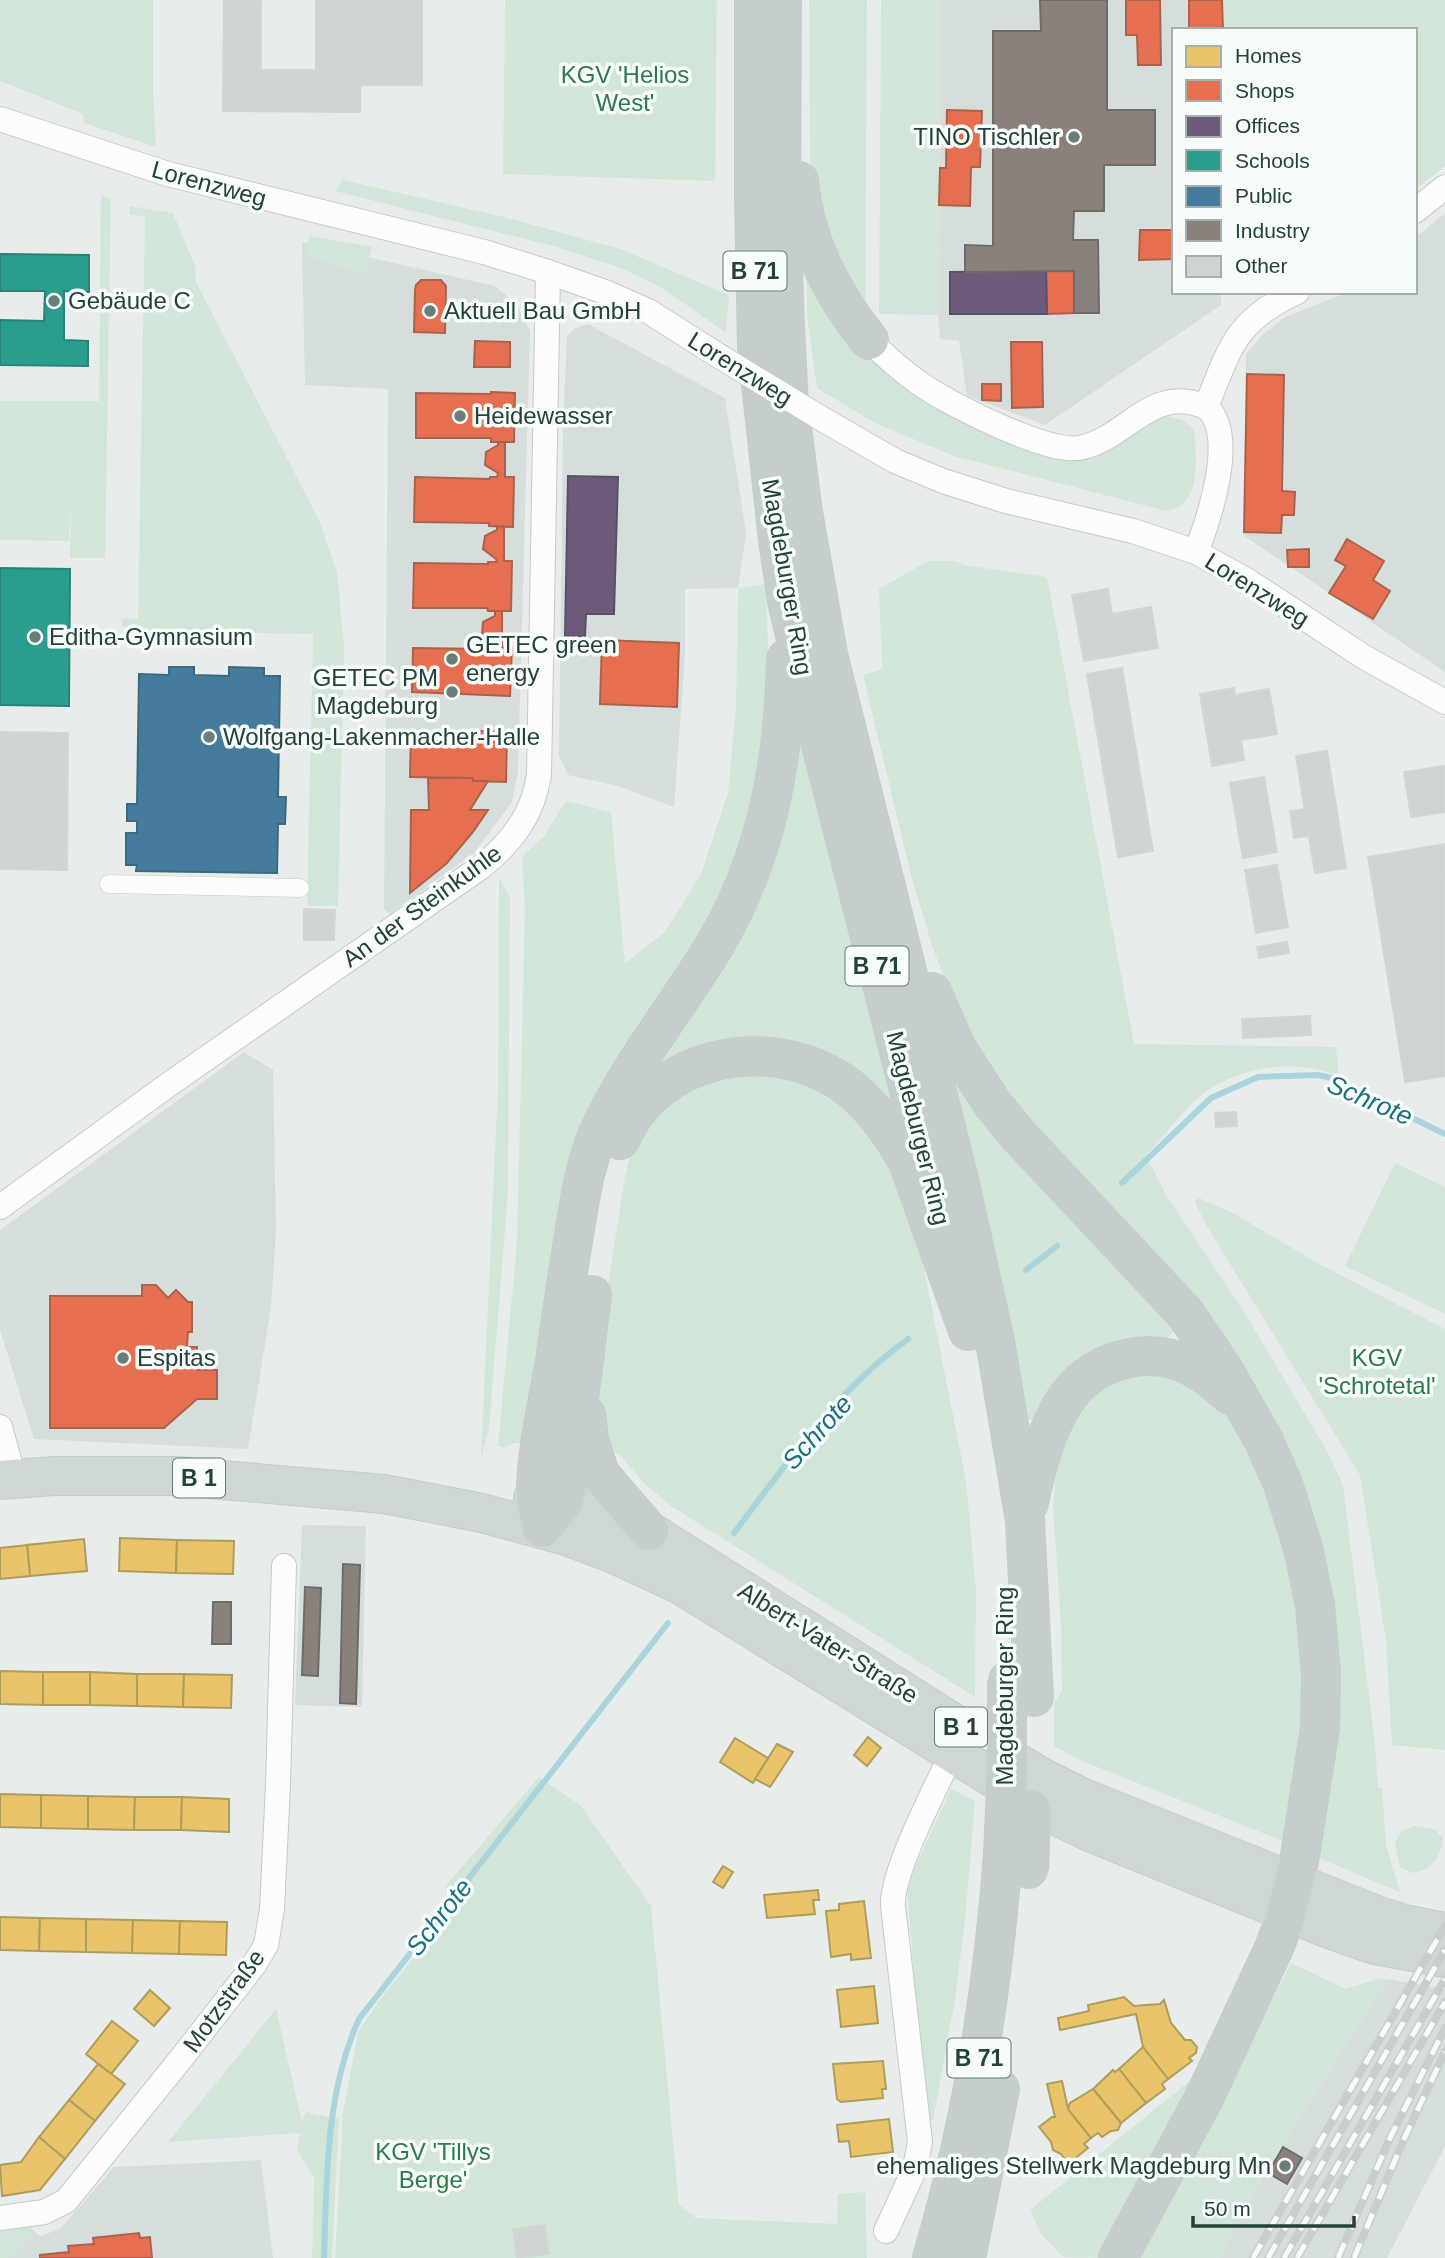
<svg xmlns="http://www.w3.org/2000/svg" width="1445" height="2258" font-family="Helvetica,sans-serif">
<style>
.built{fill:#d6dedb}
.green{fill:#d1e6d8}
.homes{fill:#e9c46a;stroke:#ae9d5c;stroke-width:2}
.shops{fill:#e76f51;stroke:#ac624a;stroke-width:2}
.offices{fill:#6d597a;stroke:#575267;stroke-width:2}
.schools{fill:#2a9d8f;stroke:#288276;stroke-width:2}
.public{fill:#457b9d;stroke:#3b6a7f;stroke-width:2}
.industry{fill:#8a817c;stroke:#6b6e68;stroke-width:2}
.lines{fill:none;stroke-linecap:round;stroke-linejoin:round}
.stream{stroke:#a9d4db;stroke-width:6}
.building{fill:#cfd4d2;stroke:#d1d6d4;stroke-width:2}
.pedestrian-casing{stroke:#c5cac8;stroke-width:19}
.minor-casing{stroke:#c5cac8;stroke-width:26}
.primary-casing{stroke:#c3ccc9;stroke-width:40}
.trunk-casing{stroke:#c3ccc9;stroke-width:40}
.pedestrian{stroke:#fcfcfc;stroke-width:18}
.minor{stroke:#fcfcfc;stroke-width:24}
.primary{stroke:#cfd7d5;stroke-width:38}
.trunk{stroke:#c6cecc;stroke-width:38}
.rail-casing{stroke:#c9cdcc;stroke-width:8}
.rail{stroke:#f7fbf9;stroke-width:5;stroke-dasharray:16;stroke-linecap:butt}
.minor-bridge-casing{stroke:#c5cac8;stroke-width:26;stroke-linecap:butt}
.trunk-bridge-casing{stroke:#c3ccc9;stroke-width:40;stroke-linecap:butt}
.minor-bridge{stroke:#fcfcfc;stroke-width:24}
.trunk-bridge{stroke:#c6cecc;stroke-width:38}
.poi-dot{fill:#697e78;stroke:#f7fbf9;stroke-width:2.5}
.labels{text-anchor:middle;stroke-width:7;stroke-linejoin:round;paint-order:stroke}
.shield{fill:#f7fbf9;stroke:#637a73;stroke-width:2}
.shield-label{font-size:23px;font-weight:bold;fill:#24423a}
.park-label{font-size:24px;fill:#2d7a4b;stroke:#f7fbf9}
.poi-label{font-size:24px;fill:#24423a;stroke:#f7fbf9;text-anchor:start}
.street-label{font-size:24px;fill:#24423a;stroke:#f7fbf9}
.water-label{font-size:26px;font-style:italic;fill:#1c6f80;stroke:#f7fbf9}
</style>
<rect width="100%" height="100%" fill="#e8edeb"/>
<g class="built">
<polygon points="940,0 1218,0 1218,30 1174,30 1174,292 1221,292 1221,305 1045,425 967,396 959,341 940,339 938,315"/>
<polygon points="1445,213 1445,672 1243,535 1246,354 1262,335 1285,317 1348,292 1415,292 1415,238"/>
<polygon points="302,242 495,286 516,304 530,331 518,772 512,802 474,853 390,914 384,909 388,389 305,385"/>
<polygon points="588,324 725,398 746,533 738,588 685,589 685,657 674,807 618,786 568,775 559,756 563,426 567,336 574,329"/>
<polygon points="244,1052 273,1070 276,1232 271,1308 248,1449 34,1439 0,1330 0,1230"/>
<polygon points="302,1525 366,1526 362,1707 295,1705"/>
<polygon points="1387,1979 1445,1989 1445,2146 1387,2258 1219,2258 1261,2179"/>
<polygon points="261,2160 273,2258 0,2258 28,2226 40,2236 60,2229 114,2167"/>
</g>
<g class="green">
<polygon points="0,0 153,0 153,93 156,147 84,123 83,114 0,81"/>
<polygon points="505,0 717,0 715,181 503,174"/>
<polygon points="809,0 867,0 865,321 854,305 810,176"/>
<polygon points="881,0 940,0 938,315 879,314"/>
<polygon points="1218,0 1445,0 1445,166 1415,190 1415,30 1218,30"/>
<polygon points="343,180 504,217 620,249 729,295 726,333 664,289 621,268 557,247 335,191"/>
<polygon points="101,195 111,199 105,558 70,558 71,504 69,541 0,540 0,401 99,401"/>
<polygon points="130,206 173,213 195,266 196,282 319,520 337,572 344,646 338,906 307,906 313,634 137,631 123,626 121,619 138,618 145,216 129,215"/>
<polygon points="310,236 372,247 365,274 307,256 305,247"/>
<path d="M806,252L845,324L1048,454L1165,416L1183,420L1194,430C1196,455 1203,507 1166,511L954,456L875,423L817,388L807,315Z"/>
<path d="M928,561H954L964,565L1047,577L1134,1044L1336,1047L1339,1077C1299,1057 1240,1066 1204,1093C1181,1110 1166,1137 1144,1156L1151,1165L1166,1195L1245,1313L1327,1451L1343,1485L1375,1743L1378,1788H1382L1386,1845L1400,1892L1321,1859L1320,1855L1302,1489L1004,1095L953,1004L931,942L912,879L863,675L882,669L879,589Z"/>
<polygon points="766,584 768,646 762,764 735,877 628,1054 525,1443 514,1443 504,1448 498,1446 517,1242 525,908 522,857 544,836 566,801 611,812 625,963 664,933 701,874 728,793 736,706 738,588"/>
<polygon points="797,724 898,1112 850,1066 646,1081"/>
<polygon points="499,878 510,897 508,1191 489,1429 481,1457 498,1086"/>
<polygon points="733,1070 814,1081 872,1127 915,1223 966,1481 976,1591 975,1697 671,1506 643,1482 620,1455 612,1450 597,1428 597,1355 625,1176 632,1148 665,1100"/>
<polygon points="947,1070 996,1136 1027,1173 1174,1330 1167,1339 1152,1338 1035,1420 1026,1420"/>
<polygon points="1395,1163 1445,1187 1445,1314 1345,1266"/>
<polygon points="1199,1198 1231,1212 1323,1266 1445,1329 1445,1750 1392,1745 1386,1640 1360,1475 1206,1225 1195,1202"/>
<polygon points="1139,1373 1196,1379 1240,1429 1287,1543 1308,1679 1285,1842 1077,1759 1054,1746 1054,1704 1062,1691 1061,1625 1053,1506 1057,1456 1070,1422 1100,1388"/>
<polygon points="539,1777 581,1806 651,1906 679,2205 696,2218 837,2224 838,2194 865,2192 867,2258 335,2258 343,2114 358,2032 378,2002 460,1899 444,1888"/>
<polygon points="951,1789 975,1801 966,1912 955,1999 933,2120 925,2121 907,1885"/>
<path d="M1414,1826L1434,1829L1443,1838C1441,1857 1433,1869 1413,1873L1400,1867L1395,1843L1402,1831Z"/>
<polygon points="1291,1963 1346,1989 1381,1978 1387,1979 1261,2179 1219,2258 1137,2258 1150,2237"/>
<polygon points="276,2009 302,2122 306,2112 339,2119 332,2258 312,2258 314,2178 297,2150 300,2133 168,2142"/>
<polygon points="1191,2080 1103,2258 1063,2257 1041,2234 1030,2210"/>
<polygon points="28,2226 33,2238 7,2258 0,2258 0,2230"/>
</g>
<g class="homes">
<polygon points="120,1538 177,1540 176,1573 119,1571"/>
<polygon points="84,1539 87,1571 30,1576 27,1545"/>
<polygon points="177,1540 234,1541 233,1574 176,1573"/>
<polygon points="27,1545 30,1576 0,1579 0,1548"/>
<polygon points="0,1671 43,1672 43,1705 0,1704"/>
<rect x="43" y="1672" width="47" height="33"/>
<polygon points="90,1672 137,1674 137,1706 90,1705"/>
<polygon points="137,1674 184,1674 183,1707 137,1706"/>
<polygon points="184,1674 232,1675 231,1708 183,1707"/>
<polygon points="868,1737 881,1748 867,1766 854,1755"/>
<polygon points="735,1738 768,1758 753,1783 720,1762"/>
<polygon points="777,1744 793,1752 770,1787 755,1779"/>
<polygon points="0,1794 41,1795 41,1828 0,1827"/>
<polygon points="41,1795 88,1796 88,1829 41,1828"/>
<polygon points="88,1796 135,1797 134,1830 88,1829"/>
<polygon points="135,1797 182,1797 181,1830 134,1830"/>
<polygon points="182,1797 229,1799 229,1832 181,1830"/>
<polygon points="723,1866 733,1872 723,1888 713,1882"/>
<polygon points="818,1890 819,1900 813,1900 815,1914 767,1918 764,1895"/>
<polygon points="864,1901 871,1958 851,1960 851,1954 831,1957 826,1911 839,1910 839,1904"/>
<polygon points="0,1917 40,1918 39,1951 0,1950"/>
<polygon points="40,1918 86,1919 86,1952 39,1951"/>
<polygon points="86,1919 133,1920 132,1953 86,1952"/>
<polygon points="133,1920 180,1921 179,1954 132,1953"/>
<polygon points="180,1921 227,1922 226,1955 179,1954"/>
<polygon points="874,1986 878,2023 841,2027 837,1990"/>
<polygon points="150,1990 170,2008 154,2026 134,2009"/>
<polygon points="1124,1997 1134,2006 1160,2004 1164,2000 1171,2023 1185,2040 1191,2040 1197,2047 1196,2053 1189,2058 1192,2061 1168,2079 1143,2047 1136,2014 1060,2030 1058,2018 1089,2011 1088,2005"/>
<polygon points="112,2021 138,2041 111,2074 86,2054"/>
<polygon points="1143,2047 1168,2079 1162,2084 1165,2089 1146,2103 1119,2069"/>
<polygon points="883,2061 886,2089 882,2089 883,2098 841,2102 837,2099 833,2064"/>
<polygon points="98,2064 125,2084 95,2121 69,2100"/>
<polygon points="1119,2069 1146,2103 1121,2123 1093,2089 1113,2070 1115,2072"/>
<polygon points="1062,2081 1068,2109 1091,2138 1084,2144 1088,2148 1068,2164 1061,2154 1053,2150 1051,2142 1039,2127 1052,2117 1055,2117 1047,2084"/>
<polygon points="1093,2089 1121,2123 1118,2130 1111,2131 1102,2137 1098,2133 1091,2138 1068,2109 1070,2103"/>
<polygon points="69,2100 95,2121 65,2159 39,2137"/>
<polygon points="889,2119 893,2152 851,2157 849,2141 839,2142 837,2125"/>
<polygon points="39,2137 65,2159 40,2190 2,2196 0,2165 21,2162"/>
</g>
<g class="shops">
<polygon points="1126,0 1160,0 1161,65 1138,65 1137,35 1126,35"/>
<polygon points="1189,0 1222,0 1223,30 1189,30"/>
<polygon points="947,110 982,111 980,167 971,167 970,206 939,205 940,168 946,168"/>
<polygon points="1174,186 1174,259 1139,260 1140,230 1172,230 1172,188"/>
<polygon points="1046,271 1074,271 1074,313 1047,314"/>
<polygon points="421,280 441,280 446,286 445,333 414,332 415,290 416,285"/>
<polygon points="475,341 510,342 510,367 474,367"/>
<polygon points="1011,342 1042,342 1043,407 1012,408"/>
<polygon points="1247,374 1284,375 1282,491 1295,492 1294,515 1282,515 1281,533 1244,532"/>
<polygon points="982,384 1001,384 1001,401 982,400"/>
<polygon points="491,392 515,393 514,442 491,442 491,438 416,438 416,393 491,394"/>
<polygon points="498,442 505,442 505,477 514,477 513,527 489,526 489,523 414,522 415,477 490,479 490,477 497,477 498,473 485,465 486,452 498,445"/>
<polygon points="497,526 504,527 504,561 512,561 511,611 488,611 487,608 413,608 414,563 488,564 488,562 497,562 496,559 483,549 485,536 497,530"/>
<polygon points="1347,539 1384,561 1373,580 1390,591 1373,619 1329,593 1346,566 1335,560"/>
<polygon points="1309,549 1309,567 1288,567 1287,550"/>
<polygon points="495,611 502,611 502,647 512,647 510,696 412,692 413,648 487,649 487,647 495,647 495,644 482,635 483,622 495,616"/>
<polygon points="602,640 679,643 677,707 600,704"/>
<polygon points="474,731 507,732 506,782 473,781 473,778 410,777 411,733 474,734"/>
<polygon points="428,778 473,778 473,781 488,781 470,810 488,810 473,832 446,864 410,893 411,810 429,810"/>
<polygon points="142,1285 156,1285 168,1298 176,1290 188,1302 192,1302 192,1332 188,1332 187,1347 197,1347 197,1370 217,1370 217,1399 197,1399 164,1428 50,1428 50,1296 142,1296"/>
<polygon points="139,2233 140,2238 150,2237 152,2258 40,2258 40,2255 69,2252 68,2246 94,2244 93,2238"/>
</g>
<g class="offices">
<polygon points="1046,271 1047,314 950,314 950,272"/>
<polygon points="568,476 618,477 614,614 586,614 585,637 565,636"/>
</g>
<g class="schools">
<polygon points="0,254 89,255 89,292 64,291 64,340 88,341 88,366 0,365 0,320 44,321 45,291 0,291"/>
<polygon points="0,568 70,569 69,706 0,705"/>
</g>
<polygon class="public" points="169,667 194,667 194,675 229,676 229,667 264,668 264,676 280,676 278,797 286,797 285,824 278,824 277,873 136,871 137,865 126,865 126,833 137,833 137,821 127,821 127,804 137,804 139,674 169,675"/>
<g class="industry">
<polygon points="1040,0 1107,0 1107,110 1155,110 1155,165 1104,165 1104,211 1074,211 1073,240 1098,240 1099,313 1074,313 1074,271 965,272 965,245 993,246 993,31 1041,31"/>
<polygon points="343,1564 360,1565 356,1704 340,1703"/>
<polygon points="305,1587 321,1588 318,1676 302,1675"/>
<polygon points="213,1602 231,1602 231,1644 212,1644"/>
<polygon points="1283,2147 1302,2158 1287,2184 1268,2173"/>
</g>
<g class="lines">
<g class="stream">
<polyline points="1122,1183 1211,1098 1258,1077 1318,1075 1331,1078 1445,1134"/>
<polyline points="1026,1270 1057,1246"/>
<path d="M734,1533C785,1465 839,1388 908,1339"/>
<path d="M324,2258C327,2178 325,2094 359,2019L668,1623"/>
</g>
</g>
<g class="building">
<polygon points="224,0 261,0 261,70 316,70 316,0 361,0 360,112 223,111"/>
<rect x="361" y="0" width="61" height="85"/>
<polygon points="1108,589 1112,614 1151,607 1158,648 1084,661 1072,595"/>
<polygon points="1122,668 1153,851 1118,857 1087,674"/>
<polygon points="1234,688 1235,695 1269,689 1277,734 1241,740 1244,760 1212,766 1200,694"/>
<polygon points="0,732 68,733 67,870 0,869"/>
<polygon points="1327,751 1346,868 1315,873 1296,756"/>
<polygon points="1445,766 1445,812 1411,817 1404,772"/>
<polygon points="1264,777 1277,852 1243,858 1230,783"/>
<polygon points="1305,809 1309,836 1294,838 1290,811"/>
<polygon points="1445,844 1445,874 1373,886 1368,857"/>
<polygon points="1277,865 1288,927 1256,933 1245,870"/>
<polygon points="1445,874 1445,1076 1405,1082 1373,886"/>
<polygon points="304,909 335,910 334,940 304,940"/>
<polygon points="1287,942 1289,953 1259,958 1257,947"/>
<polygon points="1310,1016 1311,1035 1243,1038 1242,1019"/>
<polygon points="1236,1112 1237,1126 1216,1127 1215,1113"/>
<polygon points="545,2225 549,2254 517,2258 513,2229"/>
</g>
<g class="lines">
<g class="pedestrian-casing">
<polyline id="pedestrian" points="109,884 300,888"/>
</g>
<g class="minor-casing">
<g id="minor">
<polyline points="0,119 168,174 484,252 548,272 605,292 648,311 719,356"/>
<polyline points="1415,211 1445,187"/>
<path d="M869,340C886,357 903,372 922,385C951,405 1046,453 1079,448C1126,440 1151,383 1206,407"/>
<polyline points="824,420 895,461 943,481 1006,501 1133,531 1196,552 1248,581 1364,657 1445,702"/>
<path d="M1196,552C1209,519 1238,434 1206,407C1230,348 1235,320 1297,292"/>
<path d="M0,1207L168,1085L481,867C512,842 533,815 539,775L548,272"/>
<polyline points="0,1427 14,1478"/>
<polyline points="0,2218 44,2212 66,2201 180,2060 254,1965 266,1945 272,1909 278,1785 284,1566"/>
<path d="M886,2231L915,2168L920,2142L893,1906C891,1872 936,1788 952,1753"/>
</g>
</g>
<g class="primary-casing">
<g id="primary">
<polyline points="0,1480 53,1476 176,1476 384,1494 482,1513 566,1536 612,1553 679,1584 1016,1792 1056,1816 1092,1833 1329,1929 1375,1945 1445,1958"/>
<polyline points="533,1498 591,1506 649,1531 963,1729"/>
<polyline points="1011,1759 1041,1777 1081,1797 1379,1916 1405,1924 1444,1932"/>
</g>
</g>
<g class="trunk-casing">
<g id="trunk">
<polyline points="754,0 754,200 757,347 778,540 787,601 812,709 927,1161"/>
<polyline points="782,0 781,205 785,328 789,405 803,512 828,654 959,1180 995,1341 1025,1521 1034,1697"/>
<path d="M799,181C804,240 833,295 869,340"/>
<polyline points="932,992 956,1047 992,1103 1019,1136 1185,1313 1223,1369 1263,1439 1283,1484 1303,1548 1315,1605 1321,1674 1320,1728 1299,1862 1284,1922 1274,1948 1204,2098 1118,2258"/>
<path d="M620,1140C655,1056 767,1033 840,1081C870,1101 891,1131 908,1162L968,1331"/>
<polyline points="586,1415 589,1440 600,1474 649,1531"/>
<path d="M1029,1503C1036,1469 1045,1432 1064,1402C1089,1362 1143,1345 1186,1364C1203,1371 1216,1383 1230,1395"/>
<path d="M542,1528C540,1518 536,1507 536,1497C535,1457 548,1402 555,1361C561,1319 567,1277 574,1235C580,1197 586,1157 603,1123C633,1061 677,1007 713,948C767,858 784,762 786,659"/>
<polyline points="542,1528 564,1501 571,1463 592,1295"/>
<path d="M932,2258C971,2126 993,1991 1003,1854"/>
<polyline points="966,2258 1000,2089"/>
</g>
</g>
<use href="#pedestrian" class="pedestrian"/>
<use href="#minor" class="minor"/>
<use href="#primary" class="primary"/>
<use href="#trunk" class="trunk"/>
<g class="rail-casing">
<g id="rail">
<polyline points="1253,2258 1445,1926"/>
<polyline points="1268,2258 1445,1950"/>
<polyline points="1284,2258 1445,1979"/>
<polyline points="1297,2258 1445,2002"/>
<polyline points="1338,2258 1390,2138 1445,2028"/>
<polyline points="1354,2258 1403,2141 1445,2052"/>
</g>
</g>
<use href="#rail" class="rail"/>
<g class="minor-bridge-casing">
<polyline id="minor-bridge" points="719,356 824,420"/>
</g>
<g class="trunk-bridge-casing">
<g id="trunk-bridge">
<polyline points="1003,1854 1007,1767 1007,1680"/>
<polyline points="1029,1870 1031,1809"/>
</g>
</g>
<use href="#minor-bridge" class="minor-bridge"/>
<use href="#trunk-bridge" class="trunk-bridge"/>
</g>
<g class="poi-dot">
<circle cx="1074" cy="137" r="7"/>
<circle cx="54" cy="301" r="7"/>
<circle cx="430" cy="311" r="7"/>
<circle cx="460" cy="416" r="7"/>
<circle cx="35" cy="637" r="7"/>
<circle cx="452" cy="659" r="7"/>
<circle cx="452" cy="692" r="7"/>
<circle cx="209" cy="737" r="7"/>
<circle cx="123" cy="1358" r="7"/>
<circle cx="1285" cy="2166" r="7"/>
</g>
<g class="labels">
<g class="shield">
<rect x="723.5" y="251.5" width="63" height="39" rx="5"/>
<rect x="845.5" y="946.5" width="63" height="39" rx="5"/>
<rect x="173" y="1458.5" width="52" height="39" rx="5"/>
<rect x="935" y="1707.5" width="52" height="39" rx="5"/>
<rect x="947.5" y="2038.5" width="63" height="39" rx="5"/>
</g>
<g class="shield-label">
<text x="755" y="279">B 71</text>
<text x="877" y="974">B 71</text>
<text x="199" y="1486">B 1</text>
<text x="961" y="1735">B 1</text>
<text x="979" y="2066">B 71</text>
</g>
<g class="park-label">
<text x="625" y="83">KGV 'Helios<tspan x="625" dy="28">West'</tspan></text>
<text x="1377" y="1366">KGV<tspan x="1377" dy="28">'Schrotetal'</tspan></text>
<text x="433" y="2160">KGV 'Tillys<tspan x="433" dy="28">Berge'</tspan></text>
</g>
<g class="poi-label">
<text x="1060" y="145" text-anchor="end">TINO Tischler</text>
<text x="68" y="309">Gebäude C</text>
<text x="444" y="319">Aktuell Bau GmbH</text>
<text x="474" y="424">Heidewasser</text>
<text x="49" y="645">Editha-Gymnasium</text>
<text x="466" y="653">GETEC green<tspan x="466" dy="28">energy</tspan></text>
<text x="438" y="686" text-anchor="end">GETEC PM<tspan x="438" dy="28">Magdeburg</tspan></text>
<text x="223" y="745">Wolfgang-Lakenmacher-Halle</text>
<text x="137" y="1366">Espitas</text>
<text x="1271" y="2174" text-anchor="end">ehemaliges Stellwerk Magdeburg Mn</text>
</g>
<g class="street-label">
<text transform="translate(209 184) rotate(15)" y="8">Lorenzweg</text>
<text transform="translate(740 369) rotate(32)" y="8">Lorenzweg</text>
<text transform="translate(787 577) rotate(80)" y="8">Magdeburger Ring</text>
<text transform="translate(1257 590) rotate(32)" y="8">Lorenzweg</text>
<text transform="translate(422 906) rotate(-36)" y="8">An der Steinkuhle</text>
<text transform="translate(918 1128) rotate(76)" y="8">Magdeburger Ring</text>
<text transform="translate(828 1643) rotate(32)" y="8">Albert-Vater-Straße</text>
<text transform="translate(1005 1686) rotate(-90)" y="8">Magdeburger Ring</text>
<text transform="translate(224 2001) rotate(-54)" y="8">Motzstraße</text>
</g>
<g class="water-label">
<text transform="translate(1370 1100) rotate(23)" y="9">Schrote</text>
<text transform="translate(817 1432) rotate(-48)" y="9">Schrote</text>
<text transform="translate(439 1917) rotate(-52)" y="9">Schrote</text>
</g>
</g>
<rect x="1172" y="28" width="245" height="266" fill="#f7fbf9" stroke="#a3b1ad" stroke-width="2"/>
<rect x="1186" y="46" width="35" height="21" fill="#e9c46a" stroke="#a3b1ad" stroke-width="2"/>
<text x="1235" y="63" font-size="21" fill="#24423a">Homes</text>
<rect x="1186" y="80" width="35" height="21" fill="#e76f51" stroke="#a3b1ad" stroke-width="2"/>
<text x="1235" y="98" font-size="21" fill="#24423a">Shops</text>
<rect x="1186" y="116" width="35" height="21" fill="#6d597a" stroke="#a3b1ad" stroke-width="2"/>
<text x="1235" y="133" font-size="21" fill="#24423a">Offices</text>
<rect x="1186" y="150" width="35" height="21" fill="#2a9d8f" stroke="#a3b1ad" stroke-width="2"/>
<text x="1235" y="168" font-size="21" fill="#24423a">Schools</text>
<rect x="1186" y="186" width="35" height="21" fill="#457b9d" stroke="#a3b1ad" stroke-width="2"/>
<text x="1235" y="203" font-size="21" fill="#24423a">Public</text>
<rect x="1186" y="220" width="35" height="21" fill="#8a817c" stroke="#a3b1ad" stroke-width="2"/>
<text x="1235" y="238" font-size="21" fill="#24423a">Industry</text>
<rect x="1186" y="256" width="35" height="21" fill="#cfd4d2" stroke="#a3b1ad" stroke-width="2"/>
<text x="1235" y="273" font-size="21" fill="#24423a">Other</text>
<path d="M1193 2216v10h161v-10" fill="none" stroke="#24423a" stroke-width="3.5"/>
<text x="1204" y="2216" font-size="21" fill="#24423a" stroke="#f7fbf9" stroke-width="5" paint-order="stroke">50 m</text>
</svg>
